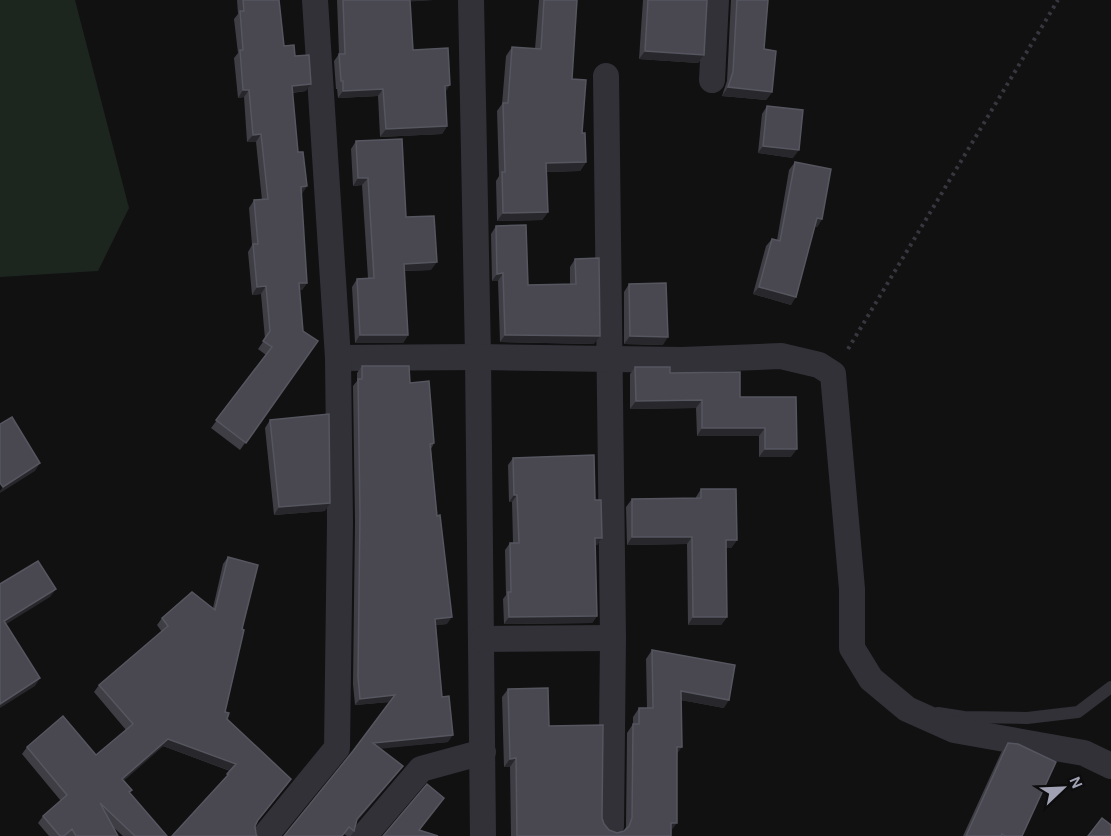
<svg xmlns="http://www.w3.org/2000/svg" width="1111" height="836" font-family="Karla,sans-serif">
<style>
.green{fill:#1d251f}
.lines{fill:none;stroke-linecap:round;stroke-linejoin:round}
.path{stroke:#37373f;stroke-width:4;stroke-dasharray:3 4.5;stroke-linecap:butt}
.service{stroke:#323138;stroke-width:12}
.minor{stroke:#323138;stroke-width:26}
.wall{fill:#3e3e44}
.shaded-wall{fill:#28272b}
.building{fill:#494850;stroke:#565660;stroke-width:1.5}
</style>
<rect width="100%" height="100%" fill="#111112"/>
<polygon class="green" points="0,0 75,0 129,208 98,271 0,277"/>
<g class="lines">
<polyline class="path" points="848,349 1058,0"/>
<polyline class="service" points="938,713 964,717 1027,718 1078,712 1111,687"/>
<g class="minor">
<polyline points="471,0 478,357 483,836"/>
<polyline points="606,76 613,638 611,826"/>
<polyline points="712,80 716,0"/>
<polyline points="338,358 478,357 682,360 781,356 819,365 833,374 852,589 852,648 871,679 907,709 954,730 1084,753 1111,766"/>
<polyline points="482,639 613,638"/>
<polyline points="265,836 337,748 340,522 338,358 315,0"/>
<polyline points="364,836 421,769 483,752"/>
</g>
</g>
<g class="wall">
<polygon points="237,0 279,0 284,46 295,56 306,91 292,93 298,152 307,186 301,194 307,283 302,290 299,290 303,331 318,341 240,450 211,428 266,355 258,349 265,339 261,294 252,295 248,252 252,245 249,208 254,200 262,200 256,142 247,142 244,97 238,98 234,58 238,53 234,19 238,14"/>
<polygon points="337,0 433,0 410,1 413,50 445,92 447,126 442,134 380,137 378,96 338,98 337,89 336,89 334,61 339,54"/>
<polygon points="539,0 577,0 572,79 582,133 586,162 580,171 547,172 548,212 542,220 497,221 496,181 499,176 497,111 502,104 506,56 512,47 535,49"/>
<polygon points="643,0 707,0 704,55 698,63 639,59"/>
<polygon points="731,0 768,0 764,49 772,92 766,100 722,96 727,81"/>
<polygon points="767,106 793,158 758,153 762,114"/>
<polygon points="356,141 406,217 431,270 404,271 408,335 403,343 355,343 352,287 357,279 368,278 362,185 353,186 351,149"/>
<polygon points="795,162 822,219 817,227 815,226 791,305 753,294 766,246 772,239 777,240 789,170"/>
<polygon points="496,226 528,285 570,284 570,267 575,259 594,344 500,342 498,281 492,281 491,234"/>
<polygon points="629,284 663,345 624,344 624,292"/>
<polygon points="362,366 410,383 434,443 431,449 447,624 436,625 442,697 448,742 380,748 403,766 357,821 354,831 351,836 347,836 344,834 353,751 389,702 355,705 353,684 355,522 353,386 357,381 357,373"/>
<polygon points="635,367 670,373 740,397 791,457 759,457 759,436 697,436 696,408 630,409 630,374"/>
<polygon points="270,420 325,511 274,515 265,428"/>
<polygon points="513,458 595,500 602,538 597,545 595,545 597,616 592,623 504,624 503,599 506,595 505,550 510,543 513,543 512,502 509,502 508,465"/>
<polygon points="701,489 737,540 731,548 726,548 727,617 721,625 688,625 687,544 627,545 626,507 632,499 696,498 696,497"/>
<polygon points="228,557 242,629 225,712 227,719 291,779 286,786 223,781 230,771 163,746 124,780 132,790 130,793 167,836 123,836 113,827 118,836 49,836 38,823 43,816 61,801 22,754 27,747 96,755 126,730 94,692 99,685 162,632 157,625 162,618 213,608 223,564"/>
<polygon points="652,650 724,708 681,700 671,836 511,836 510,767 504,767 502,697 508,689 549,726 602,818 604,824 609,830 617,833 624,831 626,827 627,733 633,724 633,717 639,708 647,708 646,659"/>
<polygon points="1008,743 1022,836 963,836 1001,753"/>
</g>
<g class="shaded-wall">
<polygon points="405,0 433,0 404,2"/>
<polygon points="645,51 704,55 698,63 639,59"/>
<polygon points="311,84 306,91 286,93 292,86"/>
<polygon points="450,85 445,93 445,86"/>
<polygon points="728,87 772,92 766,100 722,96"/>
<polygon points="383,89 378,96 338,98 343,91"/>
<polygon points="243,90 249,90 244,97 238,98"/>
<polygon points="447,126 442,134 380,137 386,129"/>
<polygon points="261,134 256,142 247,142 253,135"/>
<polygon points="763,146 799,150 793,158 758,153"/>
<polygon points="586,162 580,171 540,172 546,163"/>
<polygon points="358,178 368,178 362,185 353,186"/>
<polygon points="307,186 302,194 295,194 301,187"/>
<polygon points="548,212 542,220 497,221 503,213"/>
<polygon points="817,218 822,219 817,227 812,226"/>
<polygon points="437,262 431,270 398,271 404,264"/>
<polygon points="503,273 498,281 492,281 497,274"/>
<polygon points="299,283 307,283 302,290 294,291"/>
<polygon points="266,286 261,294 252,295 257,287"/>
<polygon points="759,287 796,297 791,305 753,294"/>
<polygon points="360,335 408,335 403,343 355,343"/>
<polygon points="505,335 600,336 594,344 500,342"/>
<polygon points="630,336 668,337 663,345 624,344"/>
<polygon points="702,400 696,408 630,409 636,401"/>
<polygon points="702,428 765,428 759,436 697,436"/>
<polygon points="765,449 797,449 791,457 759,457"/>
<polygon points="40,463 35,471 0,493 0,491 3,487"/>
<polygon points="514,495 517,495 512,502 509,502"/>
<polygon points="330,503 325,511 274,515 279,507"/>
<polygon points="632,537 692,537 687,544 627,545"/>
<polygon points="595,538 602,538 597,545 589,545"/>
<polygon points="726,540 737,540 731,548 721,548"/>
<polygon points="56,589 50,597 0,628 4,621"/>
<polygon points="597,616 592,623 504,624 509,617"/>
<polygon points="452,617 447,624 430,626 435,619"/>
<polygon points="693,617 727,617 721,625 688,625"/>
<polygon points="40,678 35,686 0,708 0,704"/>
<polygon points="681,691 729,700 724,708 675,699"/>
<polygon points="395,695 390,702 355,705 360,699"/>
<polygon points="453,735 448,742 368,750 373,743"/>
<polygon points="168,739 236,764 231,771 163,746 118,786 122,779"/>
<polygon points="677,747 682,747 676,755"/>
<polygon points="516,758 510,767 504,767 510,759"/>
<polygon points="403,766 398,773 353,826 357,819"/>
<polygon points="671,823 677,823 671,831"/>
</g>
<g class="building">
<polygon points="243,0 279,0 284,46 294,45 295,56 309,55 311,84 292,86 298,152 303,152 307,186 301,187 307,283 299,283 303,331 318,341 246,443 216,420 272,347 263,341 270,331 266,286 257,287 253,244 258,244 254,200 268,199 261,134 253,135 249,90 243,90 240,50 243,50 240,11 244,11"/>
<polygon points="343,0 410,0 413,50 448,48 450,85 445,86 447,126 386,129 383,89 343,91 343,81 341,81 339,54 345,54"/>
<polygon points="544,0 577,0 572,79 586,80 582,133 585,133 586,162 546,163 548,212 503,213 502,172 505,172 503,103 508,103 512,47 541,49"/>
<polygon points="648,0 707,0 704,55 645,51"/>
<polygon points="737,0 768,0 764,49 776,51 772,92 728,87 733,72"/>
<polygon points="767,106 803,110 799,150 763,146"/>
<polygon points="402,139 406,217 434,216 437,262 404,264 408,335 360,335 357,279 374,278 368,178 358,178 356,141"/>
<polygon points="795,162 831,169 822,219 817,218 796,297 759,287 772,239 780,241"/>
<polygon points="526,225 528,285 576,284 575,259 599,258 600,336 505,335 503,273 497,274 496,226"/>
<polygon points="666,283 668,337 630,336 629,284"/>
<polygon points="362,366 409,366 410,383 429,381 434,443 430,444 437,516 440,515 452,617 435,619 442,697 449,696 453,735 373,743 403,766 357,819 354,831 349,827 342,836 284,836 353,751 395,695 360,699 358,677 360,515 358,379 362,379"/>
<polygon points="635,367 670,367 670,373 740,372 740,397 796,397 797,449 765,449 765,428 702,428 702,400 636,401"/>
<polygon points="329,414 330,503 279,507 270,420"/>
<polygon points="12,417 40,463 3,487 0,483 0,424"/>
<polygon points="594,455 595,500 601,500 602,538 595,538 597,616 509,617 508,592 511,592 510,543 519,543 517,495 514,495 513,458"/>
<polygon points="701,489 736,489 737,540 726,540 727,617 693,617 692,537 632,537 632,499 701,498"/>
<polygon points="228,557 258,565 242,629 244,630 225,712 229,713 227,719 291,779 258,820 255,826 256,834 257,836 172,836 228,775 227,774 236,764 168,739 122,779 132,790 129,792 167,836 135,836 100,803 118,836 76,836 72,829 64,836 60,836 43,816 67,795 27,747 63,716 96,755 133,724 99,685 168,626 162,618 192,592 215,610"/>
<polygon points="38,561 56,589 4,621 40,678 0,704 0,584"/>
<polygon points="652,650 735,665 729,700 681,691 682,747 677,747 677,823 671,823 671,836 517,836 516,758 510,759 508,689 548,688 549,726 603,725 602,818 604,824 609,830 617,833 624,831 629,826 632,818 633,724 639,724 639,708 653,708"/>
<polygon points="1008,743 1018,744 1056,762 1022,836 1005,836 1002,834 1001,836 966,836"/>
<polygon points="427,784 444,798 419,830 438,836 383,836"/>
<polygon points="1102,818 1111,825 1111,836 1088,836"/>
</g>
<g transform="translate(1063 788) rotate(67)" stroke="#0c0c0d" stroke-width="4.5" paint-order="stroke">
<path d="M0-4.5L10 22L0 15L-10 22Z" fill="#a0a2b4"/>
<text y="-9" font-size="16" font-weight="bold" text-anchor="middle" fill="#a0a2b4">N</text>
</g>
</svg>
